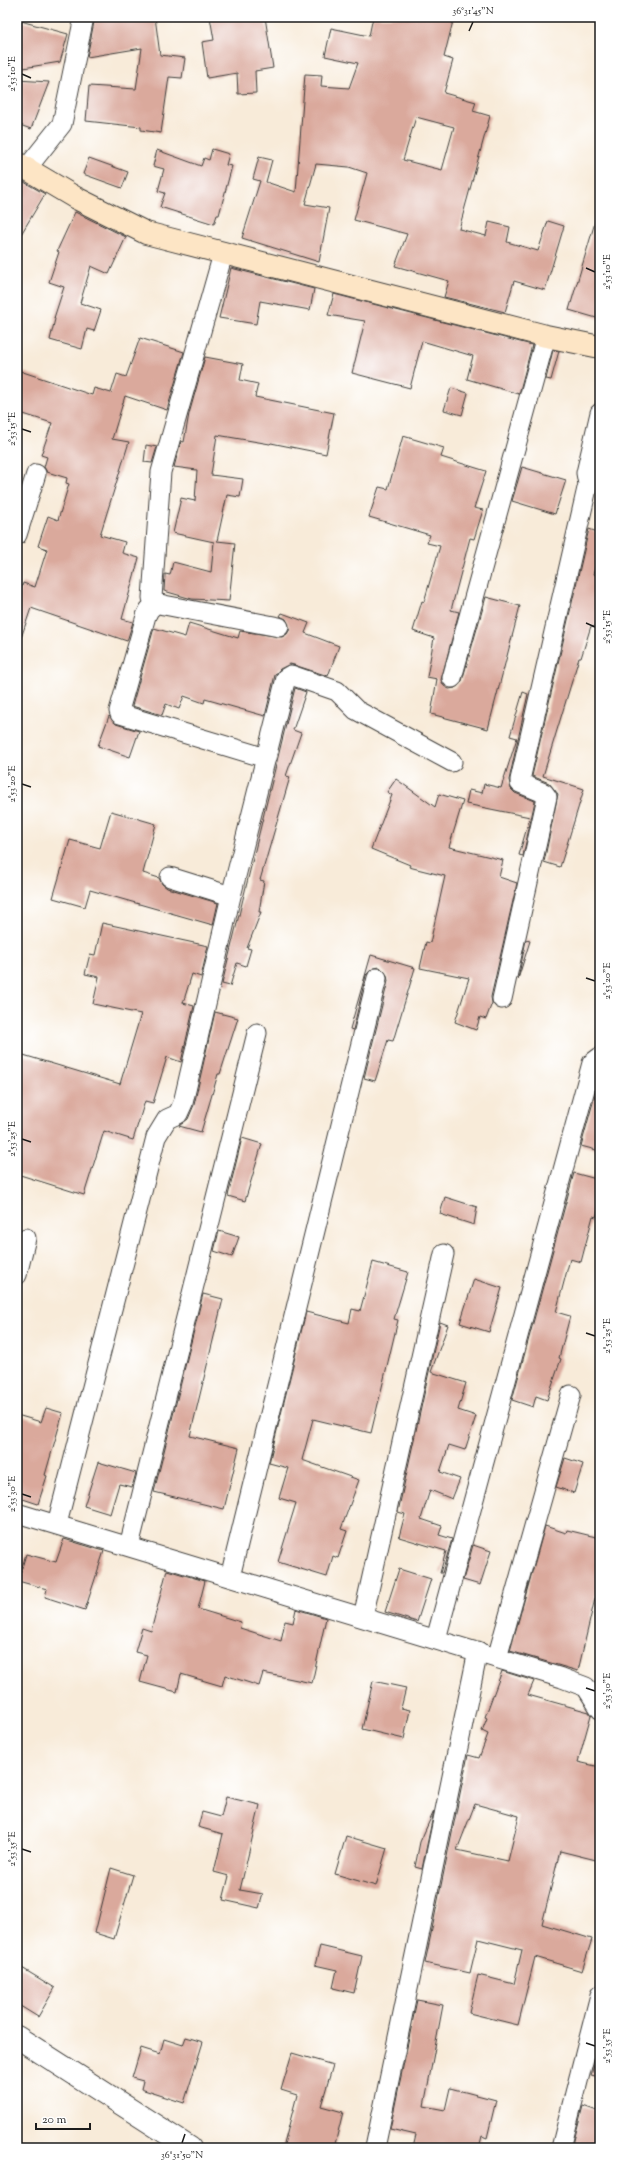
<svg xmlns="http://www.w3.org/2000/svg" width="617" height="2165" font-family="'Sorts Mill Goudy',serif">
<style>
.building{fill:#daa99c;fill-rule:evenodd}
.lines{fill:none;stroke-linecap:round;stroke-linejoin:round}
.minor-casing{stroke:#3d3b38;stroke-width:21}
.tertiary-casing{stroke:#3d3b38;stroke-width:24}
.secondary-casing{stroke:#3d3b38;stroke-width:24}
.minor{stroke:#fff;stroke-width:19}
.tertiary{stroke:#fff;stroke-width:22}
.secondary{stroke:#fde5c5;stroke-width:22}
.ticks{fill:none;stroke:#1c1c1c;stroke-width:1.5}
.neatline{fill:none;stroke:#1c1c1c;stroke-width:1.5}
.ticks-label{font-size:10px;text-anchor:middle;fill:#1c1c1c}
</style>
<rect width="100%" height="100%" fill="#fff"/>
<filter id="ink" filterUnits="userSpaceOnUse"><feTurbulence type="fractalNoise" baseFrequency=".025" numOctaves="2"/><feDisplacementMap in="SourceGraphic" scale="8" xChannelSelector="R" yChannelSelector="G"/><feConvolveMatrix kernelMatrix="1 2 1 2 8 2 1 2 1" color-interpolation-filters="sRGB"/></filter>
<filter id="wash" filterUnits="userSpaceOnUse"><feTurbulence type="fractalNoise" baseFrequency=".012" numOctaves="4" result="noise"/><feDisplacementMap in="SourceGraphic" scale="16" xChannelSelector="R" yChannelSelector="G"/><feGaussianBlur stdDeviation="0.9" result="paint"/><feColorMatrix in="noise" values="0 0 0 0 0 0 0 0 0 0 0 0 0 0 0 0 0 1.4 0 .05"/><feComposite in="paint" operator="in"/></filter>
<g filter="url(#wash)">
<rect width="100%" height="100%" fill="#f8ebd9"/>
<g id="blocks">
<g class="building">
<polygon points="95,17 155,17 160,55 185,58 182,78 169,77 161,133 141,130 141,127 86,121 89,86 136,89 142,48 87,57"/>
<polygon points="210,17 265,17 273,68 255,71 256,93 238,94 237,73 207,78 202,42 214,40"/>
<path d="M373,17H454L444,57L453,60L444,93L476,102L473,111L490,116L459,229L486,236L489,222L510,227L507,242L538,251L548,221L564,226L545,290L514,281L505,312L444,297L449,281L395,266L407,234L354,220L367,173L349,167L316,164L305,204L329,208L319,262L242,238L260,181L253,179L259,157L272,160L266,182L296,192L305,74L322,75L321,86L349,88L358,63L325,56L331,28L369,36ZM416,117L454,127L442,170L403,160Z"/>
<polygon points="17,20 68,34 60,62 17,69"/>
<polygon points="17,80 49,82 31,129 17,124"/>
<polygon points="212,149 229,154 226,165 232,166 219,215 217,215 214,224 160,207 165,193 158,191 164,169 153,166 157,150 201,166 204,158 209,160"/>
<polygon points="89,158 128,172 122,188 83,174"/>
<polygon points="17,178 45,194 17,241"/>
<polygon points="75,212 126,237 109,274 91,266 80,303 101,310 94,331 87,329 82,349 50,340 55,319 54,318 64,287 49,282 59,252 57,251"/>
<polygon points="596,219 600,220 600,319 569,310"/>
<polygon points="231,268 314,289 310,310 260,301 256,324 219,318"/>
<polygon points="334,294 532,345 519,394 467,379 473,356 422,341 410,388 352,373 365,321 328,315"/>
<polygon points="140,338 184,352 167,410 125,396 112,439 129,442 100,535 125,542 122,553 139,558 122,619 133,622 127,641 31,608 20,641 17,641 17,602 23,583 35,587 47,549 38,546 48,516 58,520 69,484 66,483 67,478 47,472 44,467 47,457 41,455 52,423 17,412 17,370 92,395 94,388 111,393 117,374 126,377"/>
<polygon points="553,350 559,351 551,380 546,379"/>
<polygon points="205,357 243,364 240,380 258,384 255,397 334,413 326,454 271,443 270,444 217,435 211,475 243,479 240,497 227,495 217,541 235,543 229,601 192,599 164,591 165,574 170,575 173,562 211,572 214,542 173,533 181,498 195,501 197,470 174,467 181,441 184,442 189,414"/>
<polygon points="451,388 468,393 462,415 444,410"/>
<polygon points="403,436 444,448 441,457 486,471 474,508 483,510 474,539 470,538 451,610 459,612 441,680 444,686 449,689 455,688 462,681 486,597 520,606 488,729 431,714 437,679 427,677 434,638 413,631 422,601 424,602 440,546 427,543 430,535 369,517 379,487 388,489"/>
<polygon points="146,445 157,447 152,463 144,462"/>
<polygon points="522,467 566,480 555,514 512,501"/>
<polygon points="589,529 600,533 600,553 593,574 600,576 600,611 595,627 591,626 581,658 579,658 543,776 584,789 560,867 544,862 558,794 549,783 532,776"/>
<polygon points="282,613 309,623 305,633 339,646 328,676 294,665 290,664 280,669 275,675 265,716 205,699 204,703 184,696 179,709 166,704 162,715 132,706 154,628 185,637 189,623 238,638 240,631 282,637 287,634 290,629 286,619 280,616"/>
<polygon points="295,688 306,692 293,730 301,733 286,776 290,777 260,880 264,881 259,912 261,912 247,948 251,949 246,966 237,963 230,986 222,984"/>
<polygon points="523,692 528,694 509,780 511,789 515,793 535,801 523,856 519,855 530,817 466,804 469,790 482,793 484,784 501,788 517,738 510,736"/>
<polygon points="109,716 116,724 139,731 130,757 98,746"/>
<polygon points="396,779 435,807 439,794 463,801 449,847 503,860 499,877 517,883 491,997 492,1003 486,1019 480,1017 476,1030 455,1022 469,978 420,968 426,942 430,943 445,876 409,867 410,865 371,849 392,795 387,792"/>
<polygon points="111,811 156,824 143,873 159,878 162,884 167,888 218,903 213,925 90,890 85,907 53,898 70,840 100,848"/>
<polygon points="102,923 208,946 201,977 192,974 183,1003 194,1006 181,1062 167,1057 153,1103 145,1101 133,1140 104,1131 84,1195 17,1174 17,1064 20,1054 120,1084 141,1014 93,1004 99,977 85,974 90,954 95,955"/>
<polygon points="526,940 530,941 518,979"/>
<polygon points="371,955 415,968 393,1041 388,1040 375,1081 364,1078 388,981 387,975 380,967 374,968 366,975 353,1030 350,1029"/>
<polygon points="215,1012 238,1018 220,1074 218,1074 201,1132 179,1126 188,1119 194,1105"/>
<polygon points="600,1077 600,1151 581,1146"/>
<polygon points="242,1138 262,1144 245,1201 228,1196"/>
<polygon points="574,1173 600,1180 600,1204 596,1217 593,1216 581,1262 570,1259 556,1312 570,1316 559,1358 561,1359 547,1400 536,1396 533,1407 512,1400"/>
<polygon points="445,1197 477,1207 474,1225 440,1214"/>
<polygon points="219,1231 239,1237 232,1257 214,1251"/>
<polygon points="373,1262 408,1272 394,1319 398,1320 371,1433 313,1419 302,1460 359,1480 341,1529 347,1531 338,1558 333,1556 327,1577 278,1562 296,1503 279,1498 288,1468 269,1463 306,1312 349,1323 352,1309 360,1311"/>
<polygon points="474,1279 502,1288 489,1332 460,1323"/>
<polygon points="203,1294 223,1299 190,1436 239,1448 224,1509 154,1492"/>
<polygon points="440,1322 448,1325 431,1372 466,1383 458,1410 476,1416 465,1450 449,1445 440,1472 460,1479 452,1499 430,1490 421,1519 442,1526 439,1535 452,1539 442,1573 440,1573 446,1551 399,1537 405,1514 398,1512"/>
<polygon points="46,1408 63,1413 45,1475 47,1476 38,1504 17,1497 17,1415 41,1422"/>
<polygon points="565,1458 583,1464 574,1493 556,1487"/>
<polygon points="98,1462 136,1473 132,1487 119,1484 110,1514 84,1506"/>
<polygon points="545,1526 566,1533 567,1530 600,1538 600,1596 596,1594 578,1671 510,1651"/>
<polygon points="64,1539 104,1551 85,1610 45,1597 47,1589 18,1581 26,1554 56,1562"/>
<polygon points="473,1545 491,1551 480,1585 463,1580"/>
<polygon points="399,1569 431,1579 417,1622 385,1612"/>
<polygon points="167,1570 205,1581 198,1609 241,1622 240,1628 281,1641 285,1621 293,1623 296,1609 326,1618 312,1683 263,1673 259,1686 225,1675 222,1686 181,1674 177,1692 140,1682 147,1655 135,1652 142,1628 151,1631"/>
<path d="M502,1671L534,1681L528,1695L589,1712L591,1715L578,1762L600,1767V1861L560,1851L542,1924L592,1939L582,1971L535,1957L518,2025L469,2013L478,1975L514,1984L522,1950L478,1939L470,1973L425,1963L468,1755L479,1758L488,1734L482,1731L487,1718L485,1717ZM475,1804L519,1816L508,1861L457,1850Z"/>
<polygon points="373,1681 406,1688 401,1708 410,1710 404,1739 362,1729"/>
<polygon points="226,1797 260,1805 240,1890 263,1894 259,1908 223,1900 229,1876 214,1872 223,1834 198,1827 202,1812 221,1817"/>
<polygon points="434,1811 422,1869 415,1867 420,1842"/>
<polygon points="346,1836 387,1848 376,1886 335,1874"/>
<polygon points="111,1868 133,1875 114,1939 95,1933"/>
<polygon points="320,1946 362,1956 354,1993 333,1988 337,1970 315,1965"/>
<polygon points="17,1965 55,1988 38,2017 17,2004"/>
<polygon points="417,2000 443,2005 424,2106 445,2110 450,2088 496,2100 487,2138 482,2136 479,2148 413,2148 416,2135 390,2129"/>
<polygon points="186,2037 203,2042 184,2103 141,2089 143,2081 132,2078 141,2048 160,2054 164,2039 183,2045"/>
<polygon points="600,2040 600,2078 591,2076"/>
<polygon points="292,2053 333,2065 321,2106 343,2112 334,2148 283,2148 297,2095 281,2090"/>
<polygon points="583,2106 600,2112 600,2148 572,2148"/>
</g>
</g>
</g>
<g filter="url(#ink)">
<use href="#blocks" fill-opacity="0" stroke="#3d3b38" stroke-width="1"/>
<g class="lines">
<g class="minor-casing">
<g id="minor">
<polyline points="27,168 62,124 84,17"/>
<polyline points="223,254 161,472 152,598 156,603 164,605 279,627"/>
<polyline points="17,535 36,474"/>
<polyline points="156,603 149,610 146,616 119,711 120,714 266,758"/>
<polyline points="452,678 546,336"/>
<polyline points="170,877 231,896"/>
<polyline points="502,999 547,797 544,793 520,783 520,780 588,484 586,473 600,413"/>
<polyline points="17,1275 26,1238"/>
<polyline points="17,1513 562,1678 586,1687 600,1709"/>
<polyline points="57,1524 156,1137 167,1119 178,1114 183,1103 231,896 286,678 291,675 337,691 356,710 452,762"/>
<polyline points="129,1546 257,1033"/>
<polyline points="230,1577 377,978"/>
<polyline points="363,1617 444,1254"/>
<polyline points="436,1639 592,1063 600,1057"/>
<polyline points="497,1658 571,1395"/>
<polyline points="375,2148 478,1651"/>
<polyline points="561,2148 600,1995"/>
</g>
</g>
<g class="tertiary-casing">
<polyline id="tertiary" points="17,2037 190,2148"/>
</g>
<g class="secondary-casing">
<polyline id="secondary" points="17,163 76,198 146,233 546,336 600,347"/>
</g>
<use href="#minor" class="minor"/>
<use href="#tertiary" class="tertiary"/>
<use href="#secondary" class="secondary"/>
</g>
</g>
<path class="ticks" d="M469,31L473,22M22,74L31,78M586,268L595,272M22,429L31,432M586,623L595,627M22,784L31,787M586,978L595,981M22,1139L31,1142M586,1333L595,1336M22,1494L31,1497M586,1688L595,1691M22,1849L31,1852M586,2043L595,2046M182,2143L185,2134"/>
<rect width="617" height="2165" fill="none" stroke="#fff" stroke-width="44"/>
<path d="M36 2123v6h54v-6" fill="none" stroke="#1c1c1c" stroke-width="2"/>
<text x="42" y="2123" font-size="12" fill="#1c1c1c" stroke="#ffffff" stroke-width="3" paint-order="stroke">20 m</text>
<rect x="22" y="22" width="573" height="2121" class="neatline"/>
<g class="ticks-label">
<text x="473" y="14">36°31'45"N</text>
<text transform="translate(11 74) rotate(-90)" y="4">2°53'10"E</text>
<text transform="translate(606 272) rotate(-90)" y="4">2°53'10"E</text>
<text transform="translate(11 429) rotate(-90)" y="4">2°53'15"E</text>
<text transform="translate(606 627) rotate(-90)" y="4">2°53'15"E</text>
<text transform="translate(11 784) rotate(-90)" y="4">2°53'20"E</text>
<text transform="translate(606 981) rotate(-90)" y="4">2°53'20"E</text>
<text transform="translate(11 1139) rotate(-90)" y="4">2°53'25"E</text>
<text transform="translate(606 1336) rotate(-90)" y="4">2°53'25"E</text>
<text transform="translate(11 1494) rotate(-90)" y="4">2°53'30"E</text>
<text transform="translate(606 1691) rotate(-90)" y="4">2°53'30"E</text>
<text transform="translate(11 1849) rotate(-90)" y="4">2°53'35"E</text>
<text transform="translate(606 2046) rotate(-90)" y="4">2°53'35"E</text>
<text x="182" y="2158">36°31'50"N</text>
</g>
</svg>
